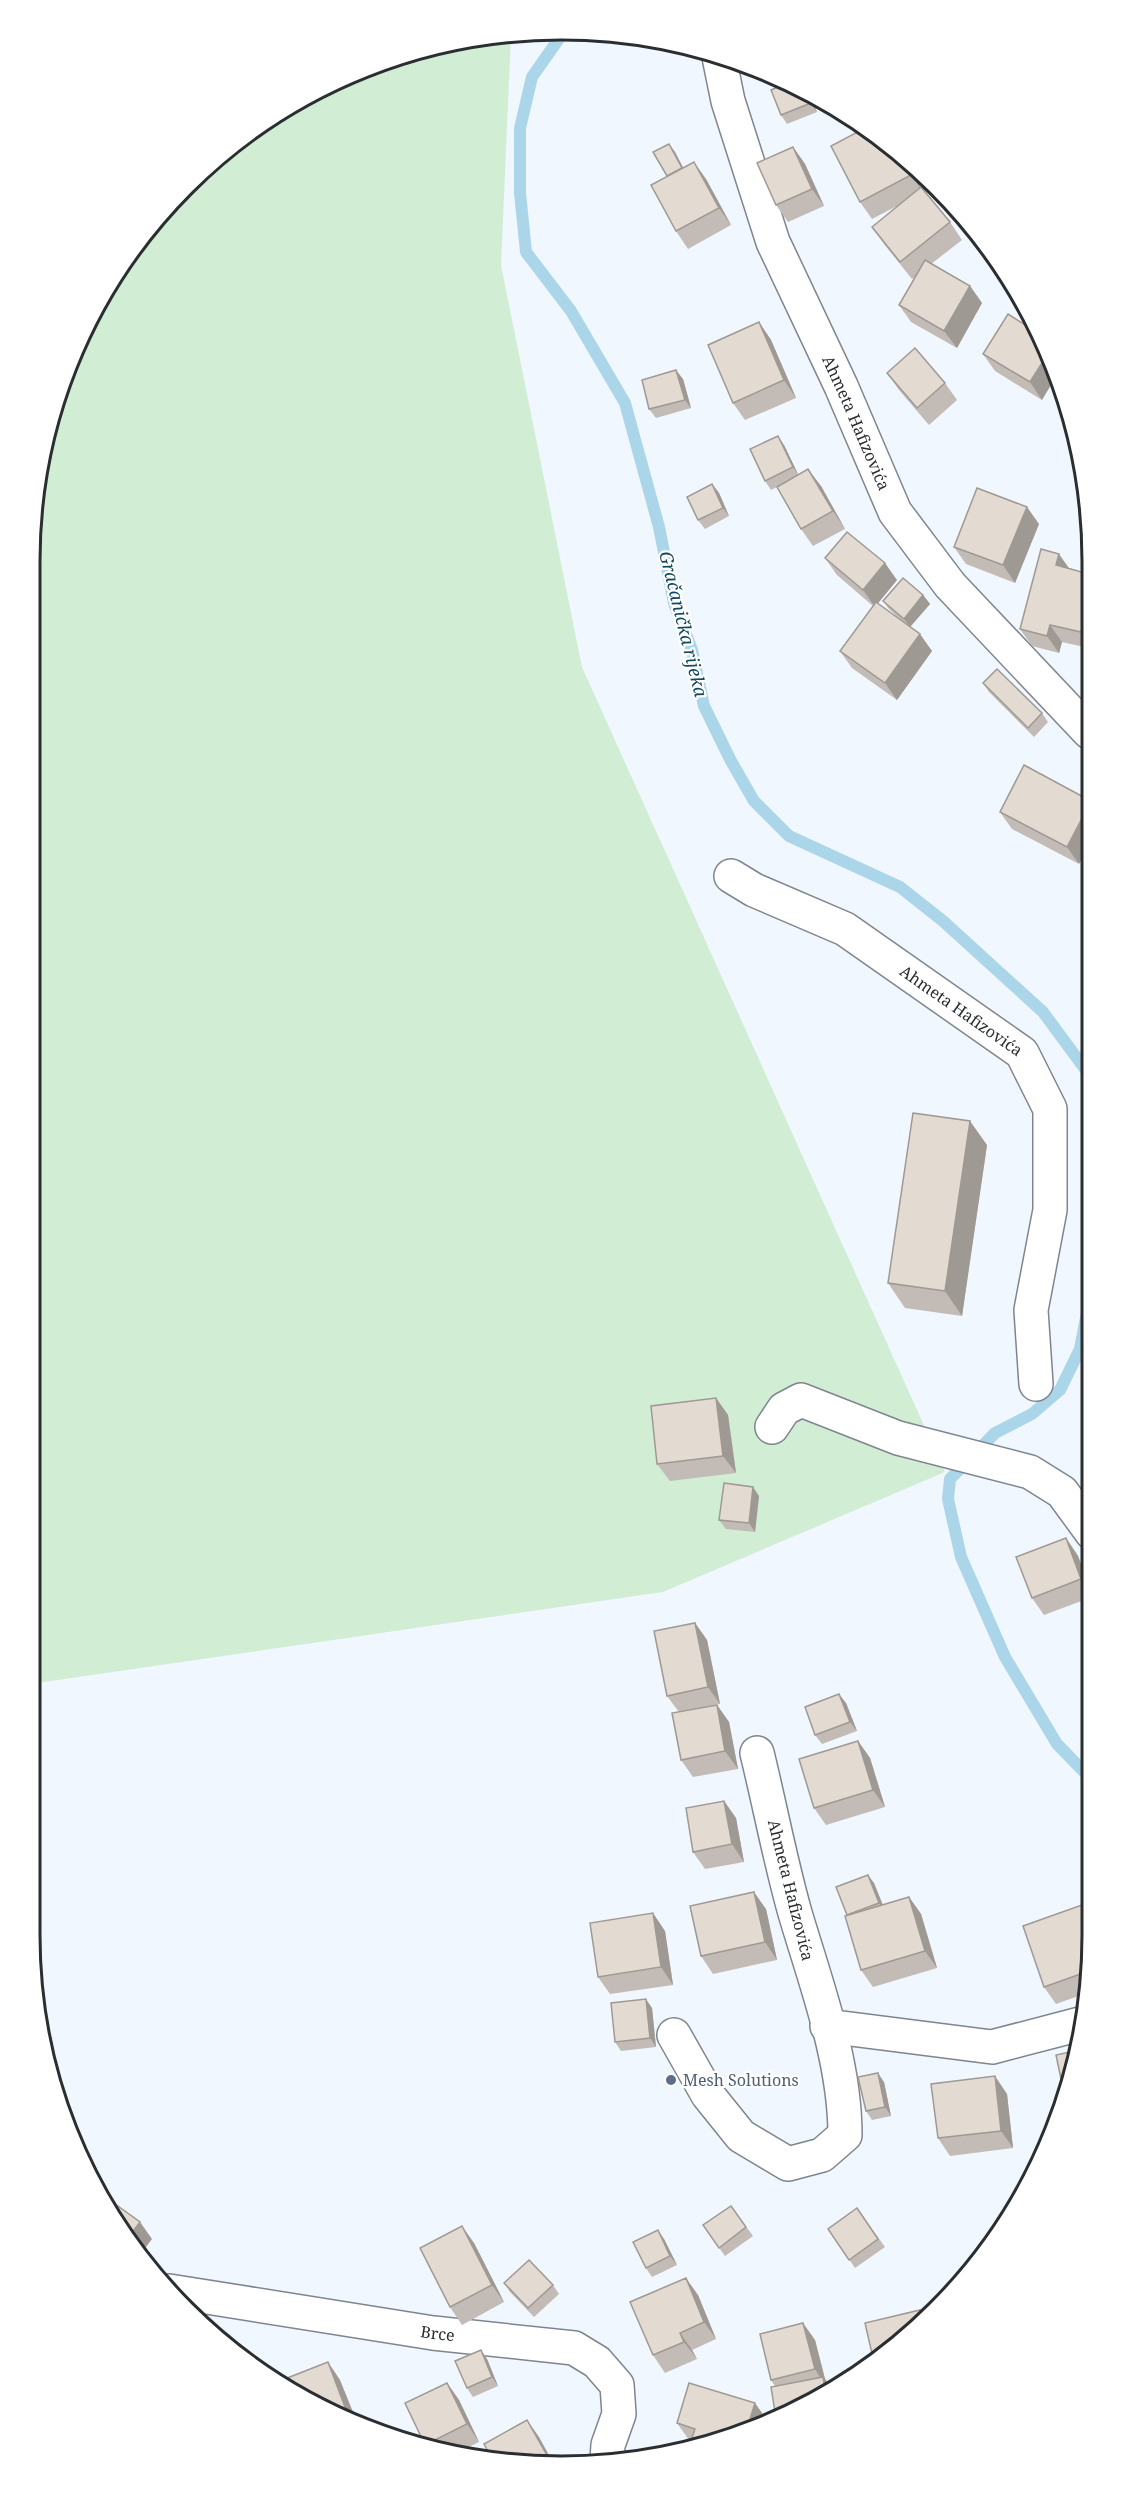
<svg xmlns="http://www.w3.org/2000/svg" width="1123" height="2496" font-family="'Noto Serif',serif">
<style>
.green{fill:#d1eed5}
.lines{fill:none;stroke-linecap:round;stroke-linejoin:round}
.stream{stroke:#abd5e9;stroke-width:12}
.minor-casing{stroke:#7f858e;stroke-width:36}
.minor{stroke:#fff;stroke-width:33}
.wall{fill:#c3bbb5}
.shaded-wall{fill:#9f9993}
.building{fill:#e3dad2;stroke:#9f9993;stroke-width:1.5}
.service-dot{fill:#5c6f8a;stroke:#fff;stroke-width:2}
.labels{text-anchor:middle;stroke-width:4.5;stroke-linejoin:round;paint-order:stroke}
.street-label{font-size:16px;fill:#2b2e31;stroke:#fff}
.service-label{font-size:16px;fill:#4e5e75;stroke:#fff;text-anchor:start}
.water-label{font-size:18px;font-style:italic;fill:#10485d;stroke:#fff}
.rim{fill:none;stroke:#2b2e31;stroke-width:3}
</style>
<rect width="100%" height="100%" fill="#f1f7fe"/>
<polygon class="green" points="511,35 501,265 582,667 945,1472 663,1592 30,1684 30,561 40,458 70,358 119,267 185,186 266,120 358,71 457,40"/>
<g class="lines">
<g class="stream">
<polyline points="565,30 532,77 520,128 520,193 526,252 571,311 625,403 659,527 674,603 692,650 704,706 731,761 754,801 789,836 900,887 943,921 1043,1012 1088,1073 1090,1085"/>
<polyline points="1091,1292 1080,1349 1060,1390 1032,1414 995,1433 950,1479 948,1499 961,1557 1005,1657 1057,1744 1093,1781"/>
</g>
<g class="minor-casing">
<g id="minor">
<path id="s1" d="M719,57L728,101L773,242L841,386L895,512L950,585L1089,732"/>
<path id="s2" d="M731,876L754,890L845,929L1022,1053L1050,1109V1210L1031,1310L1036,1384"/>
<polyline points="772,1427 784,1409 801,1400 898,1438 1030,1472 1062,1492 1092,1533"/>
<polyline points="827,2026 992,2047 1084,2023"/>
<path d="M674,2035L708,2095L741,2136L788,2164L822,2155L845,2135C845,2060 816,1984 795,1913C780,1860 770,1806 757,1753"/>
<path id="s3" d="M169,2291L433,2333L574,2348L597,2362L617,2385L619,2414L608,2445L607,2461"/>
</g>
</g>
<use href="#minor" class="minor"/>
</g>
<g class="wall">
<polygon points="811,97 817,112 787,124 781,115"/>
<polygon points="885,140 907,162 920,187 950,222 962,240 931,264 970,286 982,303 957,348 911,322 899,305 915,277 912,279 884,244 872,227 897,206 872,219 860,202"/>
<polygon points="669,144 675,152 683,168 706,179 731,225 688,249 676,231"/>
<polygon points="793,147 805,164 824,206 788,222 776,205"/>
<polygon points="759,322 771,340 796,398 745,420 733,403"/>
<polygon points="1038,333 1042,400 995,371 983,354"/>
<polygon points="887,373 945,383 957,400 929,425 899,390"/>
<polygon points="683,379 691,408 656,418 649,409"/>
<polygon points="784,445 798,475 821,486 845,529 813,546 801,529 777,487 771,490 765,481"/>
<polygon points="712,484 719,493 729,516 705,529 698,520"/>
<polygon points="1039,524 1015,583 966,564 954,547"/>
<polygon points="825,558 897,580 878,603 903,622 889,609 883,601 923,595 930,604 910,627 932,651 897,700 852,668 840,651 873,606 837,575"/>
<polygon points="1069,568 1089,574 1089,648 1062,642 1059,653 1032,646 1020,629"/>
<polygon points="983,683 1042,713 1048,722 1034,737 989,692"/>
<polygon points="1024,765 1079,864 1012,829 1000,812"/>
<polygon points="987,1145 962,1316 905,1308 888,1283"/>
<polygon points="716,1398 728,1415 736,1473 670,1481 657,1464"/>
<polygon points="759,1496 755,1532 726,1529 719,1520"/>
<polygon points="1066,1538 1078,1556 1092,1593 1092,1597 1044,1615 1032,1598"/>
<polygon points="695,1623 707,1640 720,1704 715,1705 717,1705 729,1722 738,1769 693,1777 681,1760 679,1712 667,1696"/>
<polygon points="846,1703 857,1731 822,1744 815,1735"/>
<polygon points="858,1741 870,1758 885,1807 826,1825 814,1808"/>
<polygon points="724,1801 736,1818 744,1862 705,1869 693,1852"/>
<polygon points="874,1883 883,1905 909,1897 921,1914 937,1968 873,1987 861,1970 847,1916"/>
<polygon points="766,1909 777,1960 713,1974 701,1956"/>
<polygon points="665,1931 673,1985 610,1994 598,1977"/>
<polygon points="1093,1935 1087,1993 1056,2004 1044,1987"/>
<polygon points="652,2008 656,2047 621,2051 615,2042"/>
<polygon points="884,2082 891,2116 872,2120 866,2111"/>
<polygon points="1007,2094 1013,2148 950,2156 938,2138"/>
<polygon points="731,2206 753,2236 725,2256 703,2225"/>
<polygon points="857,2208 885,2247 855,2268 828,2229"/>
<polygon points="664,2239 677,2265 652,2277 646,2268"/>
<polygon points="474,2243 504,2302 462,2325 450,2307"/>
<polygon points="504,2283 553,2285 559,2294 534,2317 510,2292"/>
<polygon points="698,2295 716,2339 692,2350 697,2359 665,2373 653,2355"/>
<polygon points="815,2340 825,2379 833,2390 827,2395 775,2386 771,2380"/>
<polygon points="481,2350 487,2359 498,2386 473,2397 467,2388"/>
<polygon points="447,2383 459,2400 479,2442 454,2454 424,2443"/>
<polygon points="767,2420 766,2423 732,2438 691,2441 689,2440 677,2423"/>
</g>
<g class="shaded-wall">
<polygon points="808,95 811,97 817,112 811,103"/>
<polygon points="669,144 675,152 690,181 684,172"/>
<polygon points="793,147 805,164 824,206 812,189"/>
<polygon points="900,155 907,162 923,192 911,175"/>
<polygon points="694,162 706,179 731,225 719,208"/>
<polygon points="970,286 982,303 957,348 944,331"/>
<polygon points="759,322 771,340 796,398 784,380"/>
<polygon points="1049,352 1052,358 1057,375 1042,400 1030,382"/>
<polygon points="676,370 683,379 691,408 685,400"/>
<polygon points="778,436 784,445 799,476 793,467"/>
<polygon points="808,469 821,486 845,529 833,511"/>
<polygon points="712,484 719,493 729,516 723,508"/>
<polygon points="1027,507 1039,524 1015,583 1003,565"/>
<polygon points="1059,554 1071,571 1056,565"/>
<polygon points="885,563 897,580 875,607 863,590"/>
<polygon points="923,595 930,604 910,627 904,619"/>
<polygon points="1089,605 1089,643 1081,632"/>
<polygon points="1050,625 1062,642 1059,653 1047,636"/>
<polygon points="920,634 932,651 897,700 885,683"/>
<polygon points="1089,805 1090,845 1079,864 1067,847"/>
<polygon points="970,1121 987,1145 962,1316 945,1291"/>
<polygon points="716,1398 728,1415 736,1473 723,1456"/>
<polygon points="753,1487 759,1496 755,1532 749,1523"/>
<polygon points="1066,1538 1078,1556 1092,1594 1081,1579"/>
<polygon points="695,1623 707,1640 720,1704 708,1687"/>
<polygon points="839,1694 846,1703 857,1731 850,1722"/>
<polygon points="717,1705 729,1722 738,1769 725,1751"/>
<polygon points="858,1741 870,1758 885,1807 873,1790"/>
<polygon points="724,1801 736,1818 744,1862 732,1844"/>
<polygon points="868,1875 874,1883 885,1911 879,1903"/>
<polygon points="754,1892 766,1909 777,1960 765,1942"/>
<polygon points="909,1897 921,1914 937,1968 925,1951"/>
<polygon points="653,1913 665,1931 673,1985 661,1967"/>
<polygon points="646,1999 652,2008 656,2047 650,2038"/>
<polygon points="878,2073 884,2082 891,2116 885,2107"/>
<polygon points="995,2076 1007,2094 1013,2148 1001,2131"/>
<polygon points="140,2222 152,2239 140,2255 128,2238"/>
<polygon points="462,2226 474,2243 504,2302 492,2285"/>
<polygon points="658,2230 664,2239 677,2265 670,2256"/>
<polygon points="686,2278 698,2295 716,2339 704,2322"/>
<polygon points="803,2323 815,2340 825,2379 833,2390 826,2395 824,2384 815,2369"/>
<polygon points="680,2333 692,2350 697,2359 684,2342"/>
<polygon points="481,2350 487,2359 498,2386 492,2377"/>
<polygon points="328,2362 340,2380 355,2417 348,2415"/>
<polygon points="447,2383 459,2400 479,2442 467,2424"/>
<polygon points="755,2403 767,2420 766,2423 746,2432"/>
<polygon points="527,2420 539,2437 551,2459 549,2459"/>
</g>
<g class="building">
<polygon points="787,83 808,95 811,103 781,115 771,90"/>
<polygon points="865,128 885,140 900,155 911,175 860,202 831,146"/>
<polygon points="669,144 682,168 667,176 653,152"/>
<polygon points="793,147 812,189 776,205 757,163"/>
<polygon points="694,162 719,208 676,231 651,185"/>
<polygon points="921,187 950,222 900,262 872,227"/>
<polygon points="925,260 970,286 944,331 899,305"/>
<polygon points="1008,314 1038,333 1049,352 1030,382 983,354"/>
<polygon points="759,322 784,380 733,403 708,345"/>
<polygon points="915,348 945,383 917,408 887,373"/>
<polygon points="676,370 685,400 649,409 642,380"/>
<polygon points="778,436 793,467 765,481 750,449"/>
<polygon points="808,469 833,511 801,529 777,487"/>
<polygon points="712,484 723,508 698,520 687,497"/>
<polygon points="977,488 1027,507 1003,565 954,547"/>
<polygon points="847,532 885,563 863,590 825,558"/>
<polygon points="1041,549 1059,554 1056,565 1089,574 1089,605 1081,632 1050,625 1047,636 1020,629"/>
<polygon points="903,578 923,595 904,619 883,601"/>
<polygon points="876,602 920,634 885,683 840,651"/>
<polygon points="997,669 1042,713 1028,728 983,683"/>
<polygon points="1024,765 1089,800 1089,805 1067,847 1000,812"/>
<polygon points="913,1113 970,1121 945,1291 888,1283"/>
<polygon points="716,1398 723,1456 657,1464 651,1406"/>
<polygon points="724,1483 753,1487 749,1523 719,1520"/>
<polygon points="1066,1538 1081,1579 1032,1598 1016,1557"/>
<polygon points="695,1623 708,1687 667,1696 654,1631"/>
<polygon points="1092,1675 1092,1691 1084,1682"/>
<polygon points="839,1694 850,1722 815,1735 805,1707"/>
<polygon points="717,1705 725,1751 681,1760 672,1713"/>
<polygon points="858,1741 873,1790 814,1808 799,1759"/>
<polygon points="724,1801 732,1844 693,1852 686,1808"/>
<polygon points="868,1875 879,1903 847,1915 836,1887"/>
<polygon points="754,1892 765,1942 701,1956 690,1906"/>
<polygon points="909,1897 925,1951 861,1970 845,1916"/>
<polygon points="1093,1901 1093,1935 1089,1971 1044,1987 1023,1926"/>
<polygon points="653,1913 661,1967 598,1977 590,1923"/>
<polygon points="646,1999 650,2038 615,2042 611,2003"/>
<polygon points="1079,2050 1065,2098 1056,2055"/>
<polygon points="878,2073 885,2107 866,2111 858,2077"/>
<polygon points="995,2076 1001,2131 938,2138 931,2084"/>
<polygon points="104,2196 140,2222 128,2238 101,2200"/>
<polygon points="731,2206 746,2227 719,2248 703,2225"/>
<polygon points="857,2208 878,2239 849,2260 828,2229"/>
<polygon points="462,2226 492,2285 450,2307 420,2248"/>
<polygon points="658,2230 670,2256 646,2268 633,2242"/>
<polygon points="529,2260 553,2285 528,2308 504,2283"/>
<polygon points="686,2278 704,2322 680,2333 684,2342 653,2355 630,2302"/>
<polygon points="920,2310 922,2317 873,2358 865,2323"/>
<polygon points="803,2323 815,2369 771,2380 760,2334"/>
<polygon points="481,2350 492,2377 467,2388 455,2361"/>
<polygon points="328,2362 348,2415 296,2395 283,2385 282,2380"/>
<polygon points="823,2377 826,2395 776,2418 771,2387"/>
<polygon points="447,2383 467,2424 427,2444 424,2443 405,2403"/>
<polygon points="689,2383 755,2403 746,2432 732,2438 689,2447 695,2429 677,2423"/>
<polygon points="527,2420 549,2459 491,2457 484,2444"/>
</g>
<circle class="service-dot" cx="671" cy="2080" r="6"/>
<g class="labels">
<g class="street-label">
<text dy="6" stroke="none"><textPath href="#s1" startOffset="392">Ahmeta Hafizovića</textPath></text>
<text dy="6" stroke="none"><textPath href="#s2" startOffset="268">Ahmeta Hafizovića</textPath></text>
<text transform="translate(791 1890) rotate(76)" y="6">Ahmeta Hafizovića</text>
<text dy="6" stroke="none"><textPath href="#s3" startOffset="272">Brce</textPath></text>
</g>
<g class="service-label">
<text x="683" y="2086">Mesh Solutions</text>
</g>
<g class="water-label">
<text transform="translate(683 624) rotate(76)" y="6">Gračanička rijeka</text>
</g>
</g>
<path d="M0 0H1123V2496H0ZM561 40H561A521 521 0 0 1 1082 561V1935A521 521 0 0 1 561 2456H561A521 521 0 0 1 40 1935V561A521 521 0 0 1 561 40Z" fill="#fff" fill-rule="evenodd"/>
<path class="rim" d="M561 40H561A521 521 0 0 1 1082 561V1935A521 521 0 0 1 561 2456H561A521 521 0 0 1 40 1935V561A521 521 0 0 1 561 40Z"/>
</svg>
